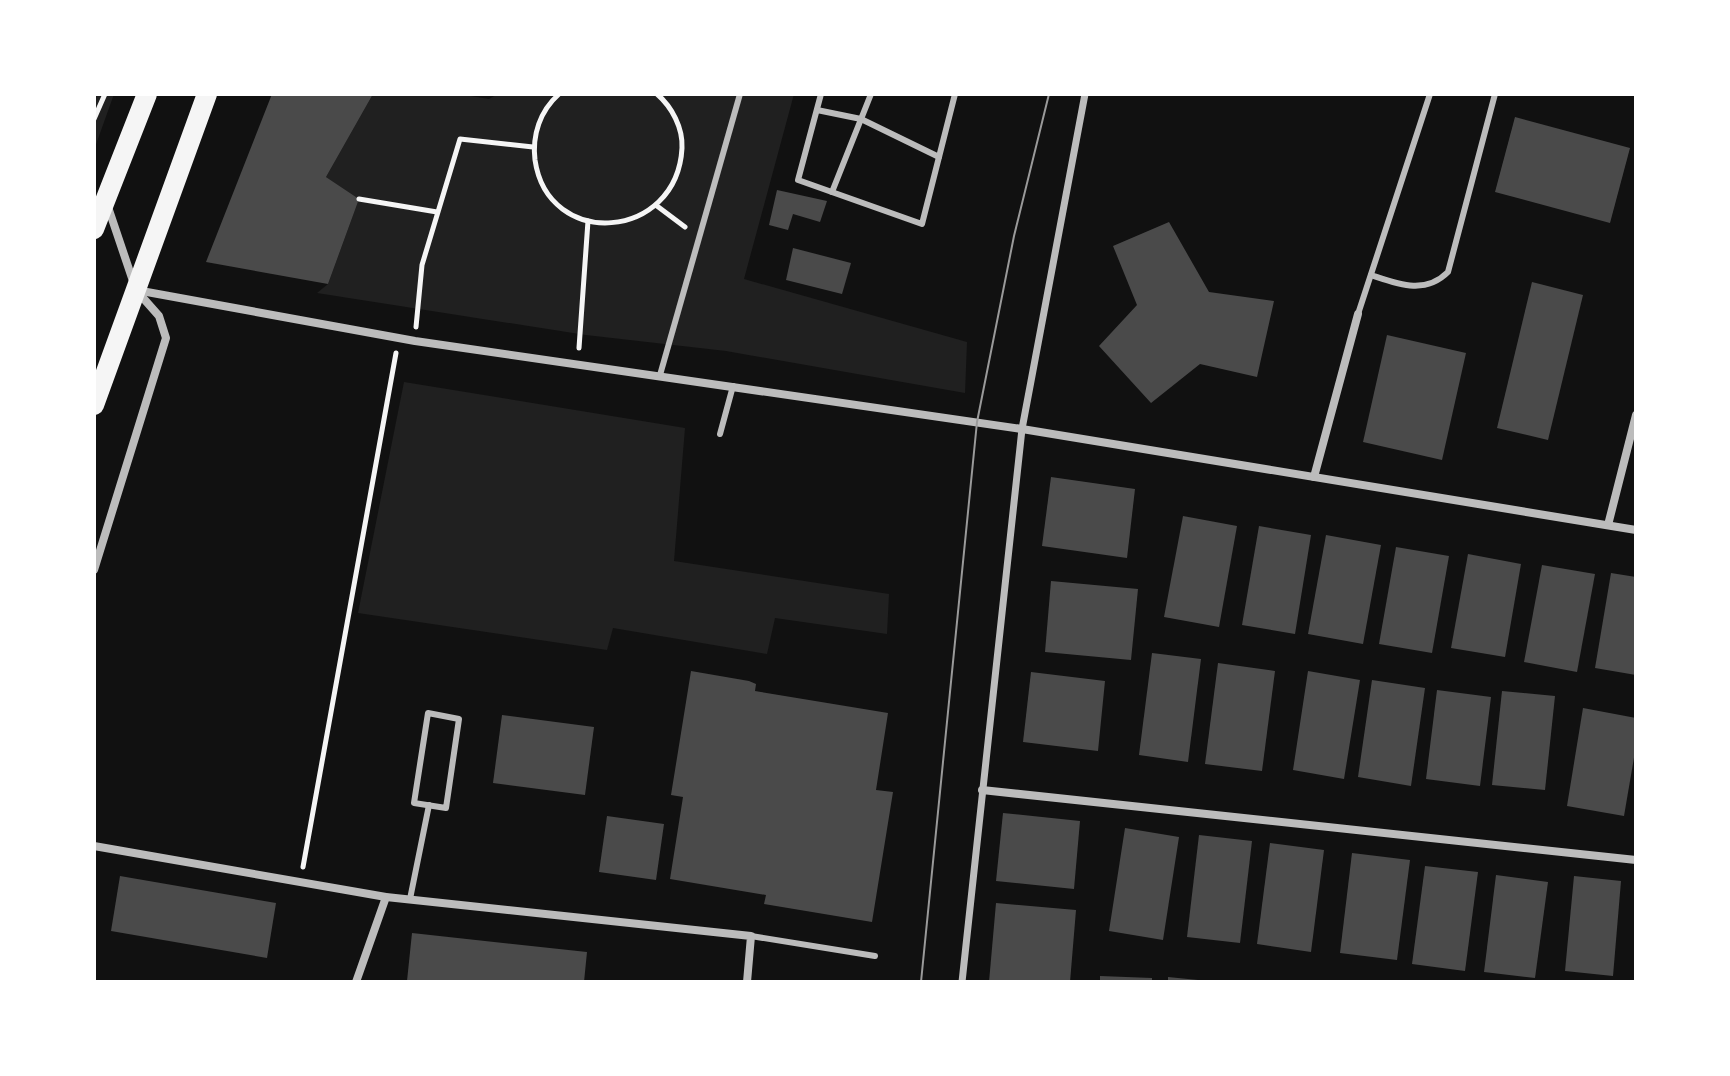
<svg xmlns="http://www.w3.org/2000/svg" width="1730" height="1076" font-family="'Playfair Display',serif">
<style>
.green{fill:#202020}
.building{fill:#4a4a4a}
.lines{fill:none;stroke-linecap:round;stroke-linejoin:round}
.path{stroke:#f5f5f5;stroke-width:5}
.service{stroke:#bcbcbc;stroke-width:6}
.pedestrian{stroke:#bcbcbc;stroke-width:7}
.minor{stroke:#bcbcbc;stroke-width:8}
.primary{stroke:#f5f5f5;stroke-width:20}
.tram{stroke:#9a9a9a;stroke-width:2}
</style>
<rect width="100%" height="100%" fill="#111"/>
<g class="green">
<polygon points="94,94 114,94 94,150"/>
<polygon points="373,94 458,94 489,99 498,94 794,94 744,279 967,342 965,393 726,351 586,335 317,293 328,284 359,199 326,177"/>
<polygon points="404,382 685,428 674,561 889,594 887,634 775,618 767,654 613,628 607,650 358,613"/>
</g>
<g class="building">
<polygon points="272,94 373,94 326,177 359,199 328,284 206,262"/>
<polygon points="1515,117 1630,148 1610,223 1495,192"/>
<polygon points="777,190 827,201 820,222 793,214 788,230 769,225"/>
<polygon points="1169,222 1209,292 1274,301 1257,377 1200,364 1151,403 1099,346 1137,305 1113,246"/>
<polygon points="793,248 851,263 842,294 786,280"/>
<polygon points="1532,282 1583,295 1548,440 1497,428"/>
<polygon points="1387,335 1466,353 1442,460 1363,442"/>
<polygon points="1051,477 1135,489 1127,558 1042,546"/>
<polygon points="1183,516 1237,526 1219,627 1164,617"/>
<polygon points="1259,526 1311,535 1295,634 1242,625"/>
<polygon points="1326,535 1381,545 1363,644 1308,634"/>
<polygon points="1396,547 1449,556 1432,653 1379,644"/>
<polygon points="1468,554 1521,564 1505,657 1451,648"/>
<polygon points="1542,565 1595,574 1577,672 1524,662"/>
<polygon points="1611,573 1636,577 1636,675 1595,668"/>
<polygon points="1051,581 1138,589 1131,660 1045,652"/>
<polygon points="1152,653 1201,659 1188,762 1139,755"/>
<polygon points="1218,663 1275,671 1262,771 1205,764"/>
<polygon points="691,671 749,681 756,684 755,691 888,713 876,790 893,792 872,922 764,904 766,895 670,879 683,797 671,795"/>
<polygon points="1308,671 1360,680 1344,779 1293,770"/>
<polygon points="1031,672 1105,681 1098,751 1023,742"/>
<polygon points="1372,680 1425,688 1411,786 1358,777"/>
<polygon points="1437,690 1491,697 1480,786 1426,779"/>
<polygon points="1502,691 1555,696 1545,790 1492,785"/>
<polygon points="1583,708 1636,718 1636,746 1624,816 1567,806"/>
<polygon points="502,715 594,727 585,795 493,783"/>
<polygon points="1003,813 1080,821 1074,889 996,881"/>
<polygon points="607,816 664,824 656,880 599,872"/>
<polygon points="1125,828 1179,837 1163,940 1109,931"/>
<polygon points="1199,835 1252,841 1240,943 1187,937"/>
<polygon points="1270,843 1324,850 1311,952 1257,944"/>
<polygon points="1352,853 1410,860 1397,960 1340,953"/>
<polygon points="1425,866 1478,872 1465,971 1412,964"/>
<polygon points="1496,875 1548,882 1535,978 1484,972"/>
<polygon points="120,876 276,903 267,958 111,931"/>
<polygon points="1574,876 1621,881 1613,976 1565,971"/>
<polygon points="996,903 1076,910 1070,982 989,982"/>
<polygon points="412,933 587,952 584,982 407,981"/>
<polygon points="1100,976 1152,978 1152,982 1100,982"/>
<polygon points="1168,977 1198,980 1198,982 1168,982"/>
</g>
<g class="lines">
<g class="path">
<path d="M559,94C540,111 532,135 535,160C548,250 677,241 682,148C683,128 672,107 657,94"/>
<polyline points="94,119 105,94"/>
<polyline points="359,199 437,212"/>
<polyline points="657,206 685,227"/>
<polyline points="416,327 422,265 460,139 533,147"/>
<polyline points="579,348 588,221"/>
<polyline points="303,867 396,353"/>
</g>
<g class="service">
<polyline points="821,94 798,180 922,224 955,94"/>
<polyline points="817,110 861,119 939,157"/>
<polyline points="832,192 871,94"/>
<path d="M1371,275C1398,284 1425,295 1448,272L1495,94"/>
<polyline points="1358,314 1430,94"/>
<polyline points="660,375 740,94"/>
<polyline points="720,434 733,386"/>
<polygon points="428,713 459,719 446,808 414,803"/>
<polyline points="410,899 429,805"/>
<polyline points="751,936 875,956"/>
</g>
<polyline class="pedestrian" points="962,982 1022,429 1085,94"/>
<g class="minor">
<polyline points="136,290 415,341 1022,429 1636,530"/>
<polyline points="1314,477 1358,314"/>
<polyline points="1608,525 1636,415"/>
<polyline points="94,570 166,338 159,316 136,290 107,204"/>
<polyline points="982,790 1636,860"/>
<polyline points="94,846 386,897 751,936 747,982"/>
<polyline points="356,982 386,897"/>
</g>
<g class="primary">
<polyline points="94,229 147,94"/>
<polyline points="94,405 207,94"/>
</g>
<polyline class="tram" points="921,982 977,422 1014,236 1049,94"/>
</g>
<rect width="1730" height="1076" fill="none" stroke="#ffffff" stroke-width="192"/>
</svg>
